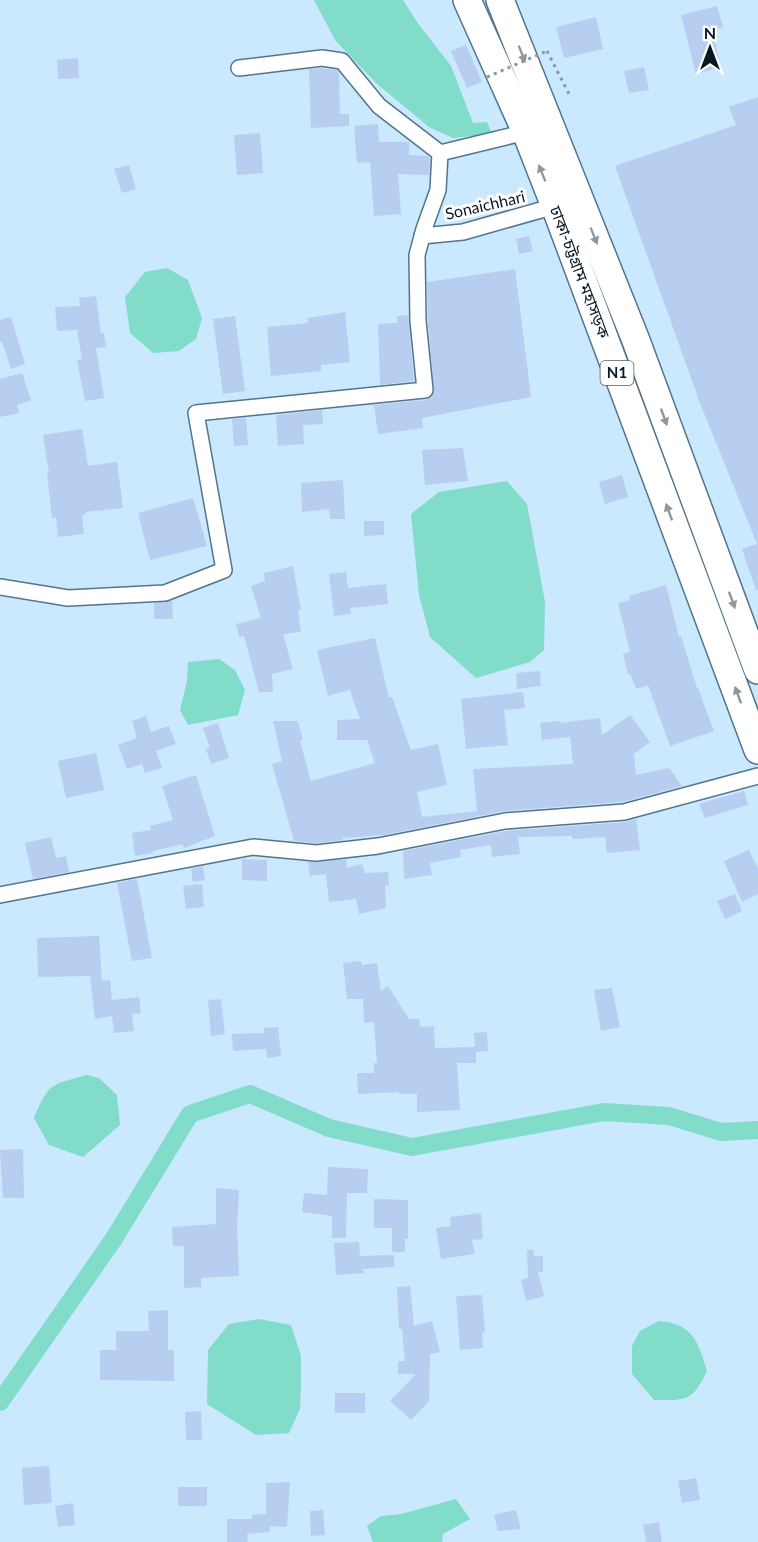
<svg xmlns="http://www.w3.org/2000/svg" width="758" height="1542" font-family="Lato,'Noto Sans Bengali',sans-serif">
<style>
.water{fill:#81dcc9}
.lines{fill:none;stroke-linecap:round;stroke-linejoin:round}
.canal{stroke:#81dcc9;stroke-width:18}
.building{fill:#b7cef1}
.street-casing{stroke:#52758d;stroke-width:18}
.highway-casing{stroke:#52758d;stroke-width:30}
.path{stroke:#8199ab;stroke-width:3;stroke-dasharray:3 4.5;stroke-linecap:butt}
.street{stroke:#fff;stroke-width:15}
.highway{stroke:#fff;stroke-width:27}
.path-bridge{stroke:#8199ab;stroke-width:3;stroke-dasharray:3 4.5;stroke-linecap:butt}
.oneway{fill:#90979b}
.labels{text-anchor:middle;stroke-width:6;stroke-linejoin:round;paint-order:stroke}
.shield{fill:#fff;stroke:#535d64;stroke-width:1.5}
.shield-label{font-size:15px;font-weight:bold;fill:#091721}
.street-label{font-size:16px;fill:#091721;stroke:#fff}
</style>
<rect width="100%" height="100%" fill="#cae8fe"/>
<g class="water">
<polygon points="314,0 403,0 417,22 451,66 473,123 487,122 492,134 453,138 429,127 376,83 335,40"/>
<polygon points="167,268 188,280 202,318 196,339 179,351 153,353 130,333 125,297 145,272"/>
<polygon points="507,481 527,504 545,602 544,650 530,662 476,678 430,637 419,595 411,514 439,492"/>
<polygon points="219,659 235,670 245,690 238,715 188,725 180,710 187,681 188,662"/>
<path d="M86,1075L99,1078L117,1095L120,1125L83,1157L49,1145L34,1118C50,1082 49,1086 86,1075Z"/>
<polygon points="259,1319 291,1325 301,1356 301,1384 300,1409 289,1433 256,1435 207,1404 208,1350 229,1324"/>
<path d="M659,1321C693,1324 698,1341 707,1371C692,1402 687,1400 654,1400L632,1374V1346L640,1331Z"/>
<polygon points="456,1499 470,1519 443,1534 442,1542 373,1542 367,1526 381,1516 401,1514"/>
</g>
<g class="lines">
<polyline class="canal" points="0,1402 113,1240 190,1114 250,1094 329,1128 412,1147 604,1112 669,1116 721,1132 758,1130"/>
</g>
<g class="building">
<polygon points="717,6 723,27 712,30 721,67 696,74 681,15"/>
<polygon points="596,17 603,49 564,58 556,27"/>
<polygon points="466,45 482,82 467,88 451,51"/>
<polygon points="78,58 79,78 58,79 57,60"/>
<polygon points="644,67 649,90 629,93 624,71"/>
<polygon points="322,68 337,70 339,73 340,114 349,114 349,126 311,128 309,69"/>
<polygon points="758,97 758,590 756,590 742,549 757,544 700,403 615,166 736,125 729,107"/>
<polygon points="378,124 379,142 409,142 409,155 427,156 430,158 429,175 398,174 401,214 374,216 370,162 357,163 354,126"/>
<polygon points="260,133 263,173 237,175 234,135"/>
<polygon points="129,165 136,189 122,193 114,169"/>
<polygon points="529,236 533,251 519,254 516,239"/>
<polygon points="515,269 531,397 422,418 423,428 378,434 374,405 426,400 434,393 428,320 427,282"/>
<polygon points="96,296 101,333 104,333 106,347 96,348 104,398 85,401 77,360 82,359 77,330 57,331 55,307 80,306 79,298"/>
<polygon points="345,312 350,362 321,365 321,371 271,376 267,327 308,323 307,318"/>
<polygon points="408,315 414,381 380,385 378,324 397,323 397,316"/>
<polygon points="235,316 245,391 223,394 213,319"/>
<polygon points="11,317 25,364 11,369 2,342 0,342 0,320"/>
<polygon points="22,373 31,400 17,405 19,413 0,417 0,379"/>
<polygon points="322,410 323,424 303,425 304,444 278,446 276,415"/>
<polygon points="246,418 248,445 234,446 232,419"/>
<polygon points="82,429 88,466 117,462 123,508 85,512 86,515 82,515 84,534 58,537 56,518 52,518 47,473 49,473 43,435"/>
<polygon points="463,448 468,481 425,485 422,450"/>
<polygon points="622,475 628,497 605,504 599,482"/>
<polygon points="343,480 345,519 330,519 329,509 302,512 301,483"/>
<polygon points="193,498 207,546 150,560 138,513"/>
<polygon points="364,521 384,521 384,535 364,536"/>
<polygon points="293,566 301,610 298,610 301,632 283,634 293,669 272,674 273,692 259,692 244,636 239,637 236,624 261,618 251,586 265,581 264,573"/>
<polygon points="346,572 348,588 386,584 388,604 350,608 351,614 334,616 329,574"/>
<polygon points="666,585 679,637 681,636 697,688 698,688 714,731 670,746 648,685 636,689 630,674 628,674 623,654 630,652 618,603 630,600 629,596"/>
<polygon points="172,601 173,619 154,619 154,603"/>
<polygon points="375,638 389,698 392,697 411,750 438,744 447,785 417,792 422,817 477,811 473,769 573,764 570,737 542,740 540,723 560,721 560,723 600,718 602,735 630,715 650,742 634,754 636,775 669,768 682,786 622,802 504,811 384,835 343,838 343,840 316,843 294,841 272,764 282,761 273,721 298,721 303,740 300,741 311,781 375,763 367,740 337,740 337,720 360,719 350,690 328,696 317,650"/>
<polygon points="540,671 541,686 517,689 516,673"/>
<polygon points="523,692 525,708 504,710 508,745 466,749 461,699"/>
<polygon points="146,716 151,732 169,726 176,744 156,751 162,768 145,773 142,764 127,769 118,745 137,738 132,721"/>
<polygon points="218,723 229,758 211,764 206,749 210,748 203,728"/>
<polygon points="96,753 104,790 66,798 58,761"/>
<polygon points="196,775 215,836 184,848 182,844 153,851 153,853 135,856 132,833 151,830 150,826 173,820 162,786"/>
<polygon points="744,791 748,805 705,818 699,804"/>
<polygon points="636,819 640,850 607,853 605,837 572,839 572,836 518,837 520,854 492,857 491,845 460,850 461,857 430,863 432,875 404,879 403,851 506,831 625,822"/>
<polygon points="51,837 56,858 66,856 69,872 33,879 25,843"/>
<polygon points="749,850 758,869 758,894 742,902 724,861"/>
<polygon points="242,859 267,860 267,881 242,880"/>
<polygon points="346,859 347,868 362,864 365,873 388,872 389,885 385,886 386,908 359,914 356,899 329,902 326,874 310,876 308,862"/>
<polygon points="203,866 205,880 193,882 191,869"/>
<polygon points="137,879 152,958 132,961 117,883"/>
<polygon points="202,884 204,907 186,909 183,886"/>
<polygon points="735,894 742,911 725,919 717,901"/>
<polygon points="99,936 102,981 110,980 112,1000 139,997 141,1013 132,1014 134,1031 114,1033 112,1016 95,1019 90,976 38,977 37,938"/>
<polygon points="361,961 362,965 377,963 381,991 388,986 409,1019 419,1019 420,1027 434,1026 435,1048 475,1047 474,1033 487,1032 488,1051 476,1052 476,1063 457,1063 460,1110 417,1112 417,1094 399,1094 399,1092 358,1094 357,1073 374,1073 374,1063 377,1063 374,1022 364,1023 363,999 347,999 343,963"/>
<polygon points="612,988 620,1027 601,1031 594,990"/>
<polygon points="221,999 225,1034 211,1036 208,1000"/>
<polygon points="278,1027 281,1056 267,1058 266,1049 233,1051 232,1034 264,1033 264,1028"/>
<polygon points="23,1149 24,1198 3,1198 0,1150"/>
<polygon points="328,1167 368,1169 367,1193 347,1193 346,1238 332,1238 332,1216 302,1212 304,1193 327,1195"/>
<polygon points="216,1188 239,1190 237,1227 239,1276 201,1278 201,1287 184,1288 184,1246 173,1246 172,1227 216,1224"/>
<polygon points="374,1199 408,1200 408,1239 405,1239 405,1252 392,1252 392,1228 374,1228"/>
<polygon points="481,1213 483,1239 472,1240 475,1254 441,1259 436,1228 451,1226 450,1217"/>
<polygon points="359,1242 360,1256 394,1255 394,1267 363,1269 364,1273 336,1275 334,1243"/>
<polygon points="527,1250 533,1250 534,1256 543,1256 543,1272 538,1272 544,1296 526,1301 521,1280 528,1278"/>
<polygon points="410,1286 414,1326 432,1321 440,1352 430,1354 429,1401 411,1420 390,1401 416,1374 398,1374 398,1361 405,1361 402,1329 399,1329 397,1287"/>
<polygon points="482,1295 485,1332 482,1333 483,1348 460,1350 456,1296"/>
<polygon points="168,1310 168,1350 174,1350 174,1381 100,1380 100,1350 116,1350 116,1331 149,1331 148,1311"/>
<rect x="335" y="1393" width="30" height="20"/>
<polygon points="201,1411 202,1440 186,1440 185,1412"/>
<polygon points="49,1466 52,1503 24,1505 22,1468"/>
<polygon points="696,1478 700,1500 682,1503 678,1481"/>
<polygon points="290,1482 287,1527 270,1526 270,1532 247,1534 248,1542 227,1542 227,1519 252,1519 252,1515 266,1514 266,1483"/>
<rect x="178" y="1487" width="29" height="19"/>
<polygon points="73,1503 75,1525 58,1527 55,1506"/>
<polygon points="323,1510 325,1535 311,1536 310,1511"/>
<polygon points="516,1510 521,1529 498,1531 494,1515"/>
<polygon points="659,1522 662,1542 646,1542 643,1525"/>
</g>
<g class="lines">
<g class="street-casing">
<g id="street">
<polyline points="440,153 526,132"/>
<polyline points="422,236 463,232 555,206"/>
<polyline points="0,587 68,598 165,593 224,570 196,413 425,390 418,321 417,255 424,229 438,190 440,153 379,106 342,61 322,58 239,68"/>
<polyline points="0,895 253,847 316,853 378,846 505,821 624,812 758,776"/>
</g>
</g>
<g class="highway-casing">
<g id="highway">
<polyline points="467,0 526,132 555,206 758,750"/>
<polyline points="500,0 635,338 758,670"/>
</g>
</g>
<polyline class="path" points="547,51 569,94"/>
<use href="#street" class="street"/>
<use href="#highway" class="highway"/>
<polyline class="path-bridge" points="487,77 547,51"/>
</g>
<defs><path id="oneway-solid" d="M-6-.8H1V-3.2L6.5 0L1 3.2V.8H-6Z" transform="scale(1.5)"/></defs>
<g class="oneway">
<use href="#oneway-solid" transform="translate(522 54) rotate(68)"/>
<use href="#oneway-solid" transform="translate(542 173) rotate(-112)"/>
<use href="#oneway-solid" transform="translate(594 236) rotate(68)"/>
<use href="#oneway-solid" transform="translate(664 417) rotate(70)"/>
<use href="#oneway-solid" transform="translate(669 512) rotate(-110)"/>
<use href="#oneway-solid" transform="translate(732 600) rotate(70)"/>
<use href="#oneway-solid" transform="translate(738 695) rotate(-110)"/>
</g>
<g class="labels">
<rect class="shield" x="600.5" y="361" width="33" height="24" rx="4.5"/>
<g class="shield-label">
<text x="617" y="378">N1</text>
</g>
<g class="street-label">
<text transform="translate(485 205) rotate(-13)" y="6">Sonaichhari</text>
<text transform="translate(580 272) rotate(69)" y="6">ঢাকা-চট্টগ্রাম মহাসড়ক</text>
</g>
</g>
<g transform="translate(710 48)" stroke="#ffffff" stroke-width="4.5" paint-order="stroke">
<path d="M0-4.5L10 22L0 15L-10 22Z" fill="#091721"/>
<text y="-9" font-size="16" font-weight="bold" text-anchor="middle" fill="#091721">N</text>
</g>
</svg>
